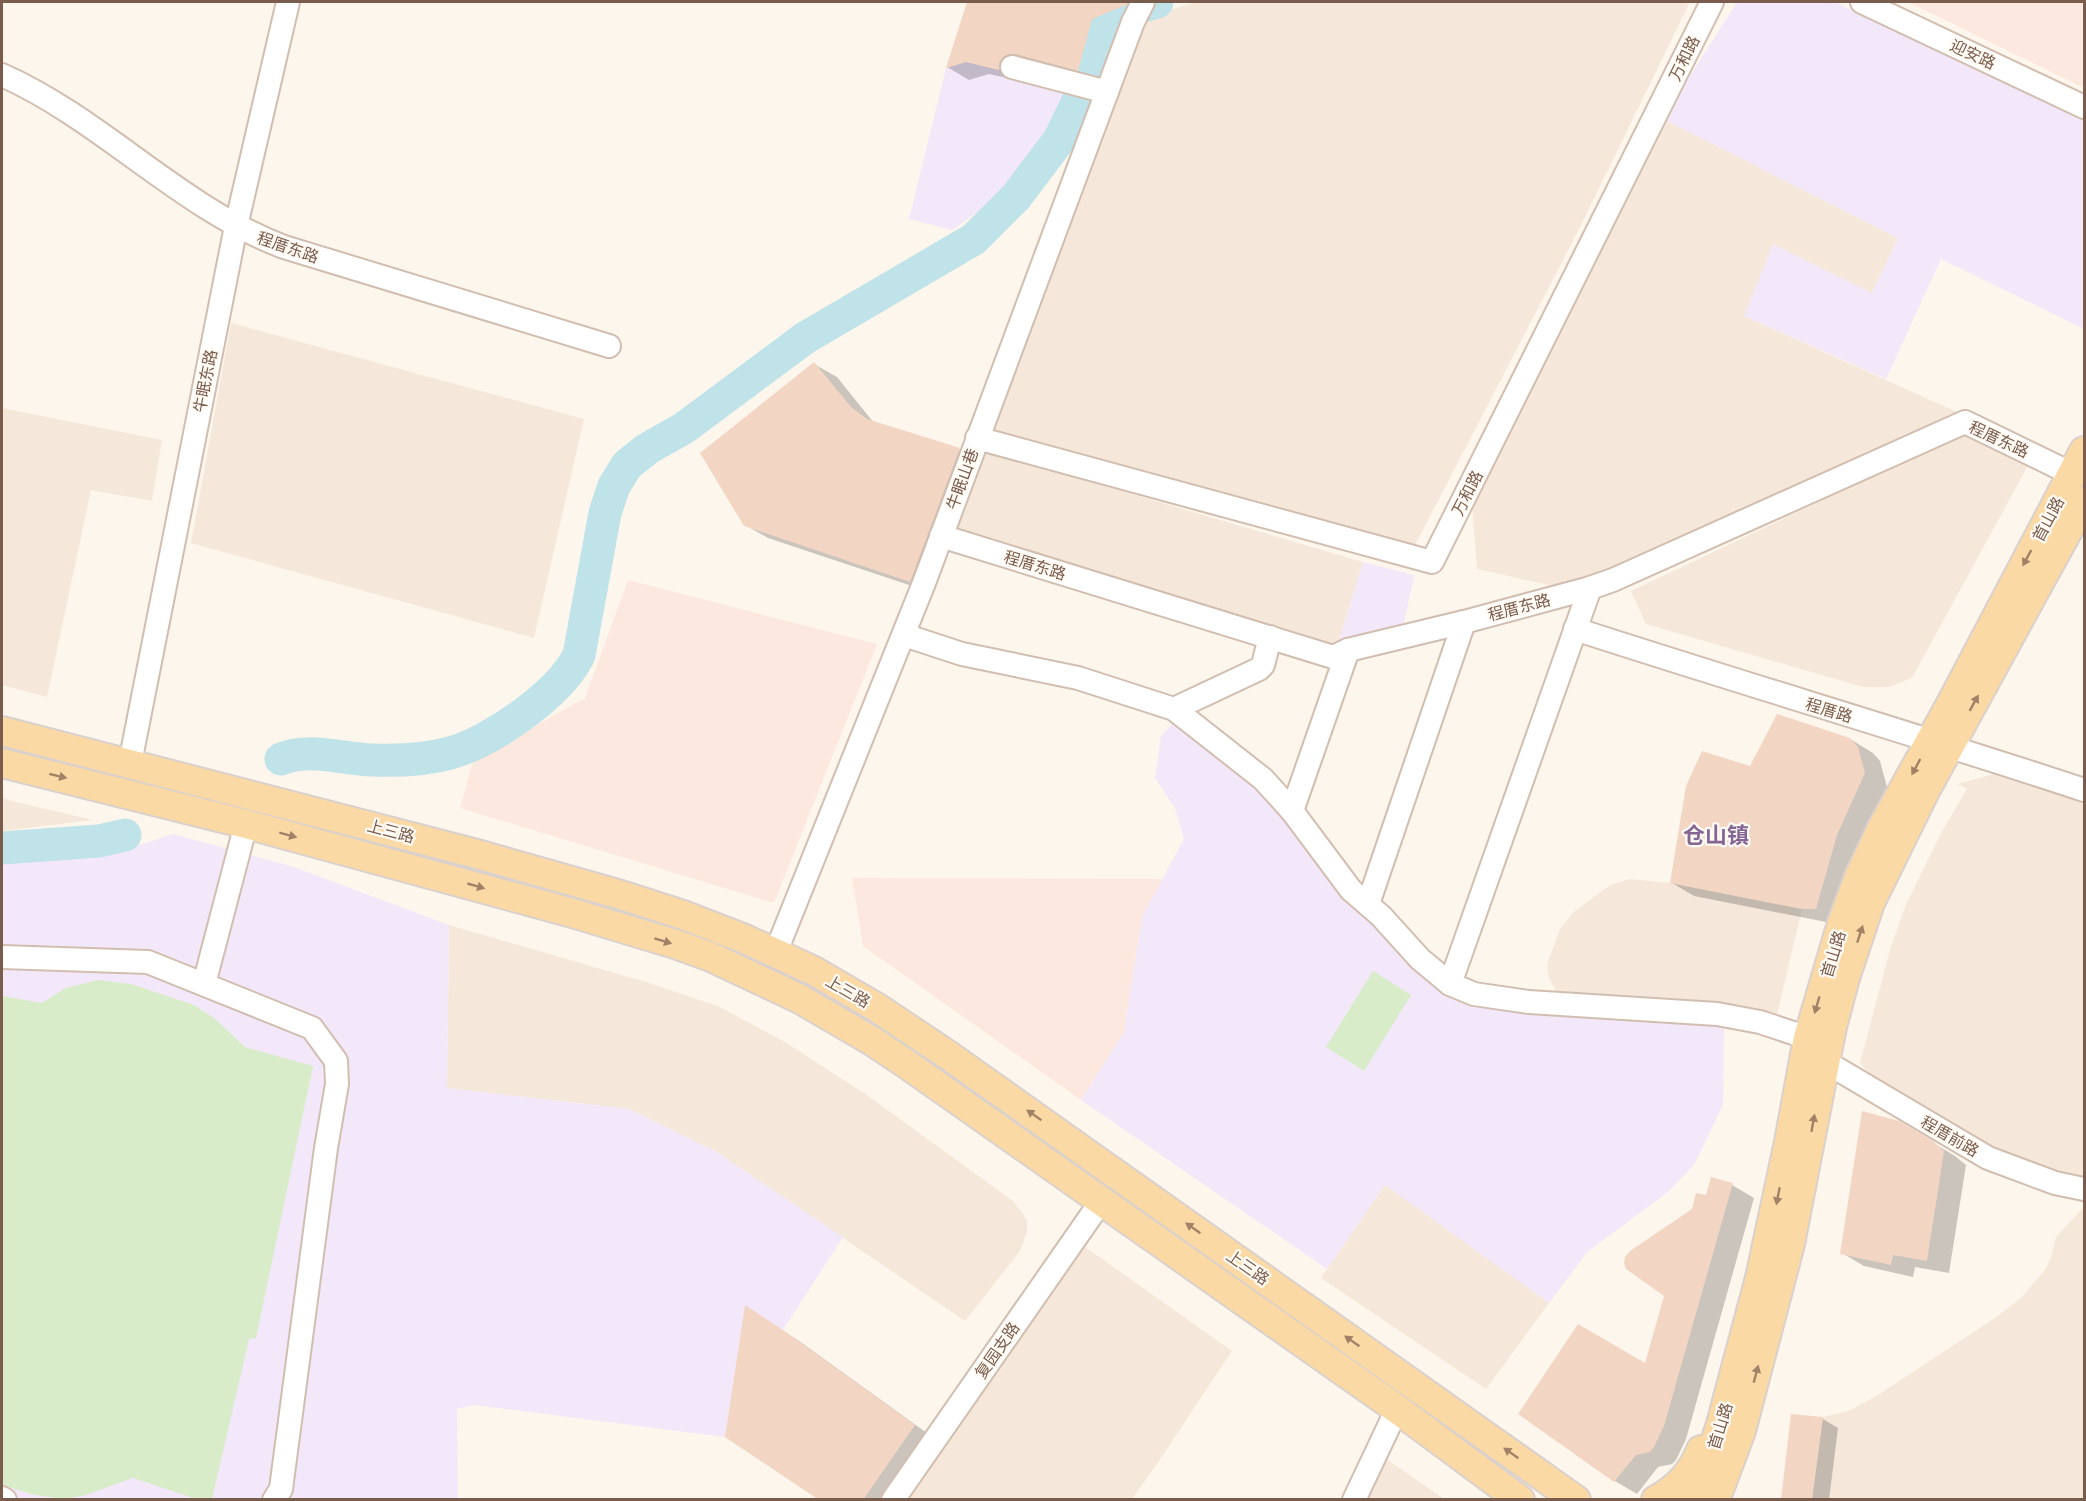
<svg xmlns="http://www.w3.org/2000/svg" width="2086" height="1501" font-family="'IBM Plex Sans','Noto Sans SC',sans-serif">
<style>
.residential{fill:#f5e8da}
.commercial{fill:#fde8e0}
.education{fill:#f3e8fa}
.green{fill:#d8ecc9}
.shadow{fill:#0003}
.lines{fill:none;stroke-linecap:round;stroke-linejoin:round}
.river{stroke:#bfe3e8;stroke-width:33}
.building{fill:#f3d5c3}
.minor-casing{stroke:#d1beb0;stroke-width:26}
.major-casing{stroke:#dad1cd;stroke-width:32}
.minor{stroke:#fff;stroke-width:22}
.major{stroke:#fbd9a5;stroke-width:28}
.oneway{fill:#a18267}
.labels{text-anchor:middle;stroke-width:4.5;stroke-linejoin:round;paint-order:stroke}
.street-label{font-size:16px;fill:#7a5c4d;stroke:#fffaf3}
.district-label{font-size:22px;font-weight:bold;fill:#846695;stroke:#fffaf3}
</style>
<rect width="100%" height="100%" fill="#fdf6ec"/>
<g class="residential">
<polygon points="1196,2 1690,2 1577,233 1413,549 991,429 1144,18"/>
<polygon points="1663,119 1898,238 1872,293 1744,316 1959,413 1566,589 1477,569 1472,505"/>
<polygon points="231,323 584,419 534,638 191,543"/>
<polygon points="2,408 162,440 152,501 91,490 47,697 2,685"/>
<polygon points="1969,431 2030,462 1912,678 1889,687 1863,687 1646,624 1631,591"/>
<polygon points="979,449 1363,562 1336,651 954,536"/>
<polygon points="2001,772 2084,799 2084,1180 2011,1158 1877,1082 1860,1063 1890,950 1905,907 1940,835 1967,789 1957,784"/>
<polygon points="2,798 20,803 93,820 2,831"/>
<polygon points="1629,879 1670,883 1802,909 1776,1019 1558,995 1549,978 1547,964 1561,927 1575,911 1602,891 1611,885"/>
<polygon points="449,925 646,982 720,1007 785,1042 864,1093 1013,1201 1027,1220 1027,1232 1020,1251 965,1321 715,1151 629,1109 447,1088"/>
<polygon points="1385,1184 1549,1303 1486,1389 1321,1278"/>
<polygon points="2082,1209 2084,1209 2084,1499 1812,1500 1823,1417 1851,1410 1878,1395 1995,1318 2022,1297 2044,1271 2050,1261 2056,1237"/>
<polygon points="1081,1244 1232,1351 1157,1464 1132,1499 905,1500"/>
<polygon points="1382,1456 1444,1499 1362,1500"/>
</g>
<g class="commercial">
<polygon points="1908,2 2084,2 2084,88"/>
<polygon points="628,580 877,644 774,903 460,808 473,761 585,698"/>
<polygon points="852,878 1163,879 1142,917 1124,1032 1081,1100 863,946"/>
</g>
<g class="education">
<polygon points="1737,2 1835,2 2084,118 2084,329 1941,259 1886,379 1744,316 1773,244 1872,293 1898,238 1663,119"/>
<polygon points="966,62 1066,84 1061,103 1016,180 1002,195 952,230 909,219 946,68"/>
<polygon points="1363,562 1414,575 1402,633 1336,651"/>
<polygon points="1177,719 1215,745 1456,992 1699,1018 1724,1029 1723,1105 1694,1165 1668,1192 1587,1252 1549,1303 1385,1185 1327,1269 1081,1100 1124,1032 1142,917 1184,839 1175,808 1155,778 1161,736"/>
<polygon points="173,834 291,866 449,925 447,1088 629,1109 715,1151 843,1237 783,1330 745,1306 725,1437 474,1405 457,1409 458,1499 2,1499 2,856 112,854"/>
</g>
<g class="green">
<polygon points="1373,971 1411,995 1364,1071 1326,1047"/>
<polygon points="98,980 131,984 194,1005 214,1018 245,1047 313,1066 256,1338 249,1339 212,1499 196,1499 133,1478 86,1495 64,1499 35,1495 2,1485 2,996 42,1003 66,988"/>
</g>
<g class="shadow">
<polygon points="968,2 1144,2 1143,20 1113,31 1100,82 1021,76 1020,81 989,74 969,80 947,67"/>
<polygon points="814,364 837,377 874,423 959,450 981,463 933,593 768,538 745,525"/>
<polygon points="1850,739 1873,753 1880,761 1887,787 1859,848 1839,921 1826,922 1694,896 1672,883 1751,768"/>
<polygon points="1898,1122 1955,1156 1966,1165 1949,1273 1915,1267 1913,1277 1864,1266 1842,1253"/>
<polygon points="1732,1185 1754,1198 1686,1439 1676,1460 1672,1464 1658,1467 1637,1494 1615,1481 1646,1365 1693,1210 1707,1197"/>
<polygon points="762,1317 799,1341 931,1436 886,1500 822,1500"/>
<polygon points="1823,1419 1838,1428 1829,1500 1782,1500"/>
</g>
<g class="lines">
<g class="river">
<path d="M281,759C311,747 341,759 372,760C398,761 425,760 450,753C491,742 560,694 579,655L605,513L614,486L627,465L647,449L684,428L805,338L974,239L1016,197L1059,140L1080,97L1106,29L1113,18L1124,11L1157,2"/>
<polyline points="2,848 99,841 125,835"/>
</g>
</g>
<g class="building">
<polygon points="967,2 1128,2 1126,5 1092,19 1078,71 1015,54 1009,54 1003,57 999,63 999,70 966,62 946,68"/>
<polygon points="814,362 852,408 867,419 960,448 910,582 744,526 700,453"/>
<polygon points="1777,714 1850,738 1858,747 1865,773 1837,835 1816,909 1802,909 1670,883 1686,786 1702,751 1750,766"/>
<polygon points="1862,1111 1899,1121 1933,1141 1944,1151 1927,1261 1893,1255 1891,1265 1840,1254"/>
<polygon points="1711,1177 1733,1183 1664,1426 1654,1447 1650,1452 1636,1455 1614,1482 1518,1414 1578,1324 1645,1363 1664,1296 1626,1269 1624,1263 1625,1257 1630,1251 1692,1209 1696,1193 1706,1195"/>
<polygon points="745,1305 783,1330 915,1425 863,1500 819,1500 725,1437"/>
<polygon points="1791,1414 1823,1417 1812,1500 1781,1500"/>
</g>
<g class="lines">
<g class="minor-casing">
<g id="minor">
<polyline points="1862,2 2084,107"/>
<polyline points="1012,67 1107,92"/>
<path d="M2,75C103,120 180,208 284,247L609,346"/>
<polyline points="977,438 1432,562 1712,2"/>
<polyline points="941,536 1333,657 1348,650 1464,622 1590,588 1613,580 1965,422 2072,474"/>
<polyline points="1590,588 1450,984 1474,994 1529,1002 1717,1014 1760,1022 1808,1038"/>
<path d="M1575,629C1744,684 1915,734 2084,790"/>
<polyline points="904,635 962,654 1078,678 1174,709 1263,779 1292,811 1351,890 1381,916 1420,959 1450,984"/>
<polyline points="1174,709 1259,669 1263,665 1270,637"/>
<polyline points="130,763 236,226 288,2"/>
<polyline points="1292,811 1348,650"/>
<polyline points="1368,904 1464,622"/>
<polyline points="775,954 924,583 1133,22 1143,2"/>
<polyline points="2,957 148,962 312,1028 336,1061 337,1084 326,1148 281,1489 274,1500"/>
<polyline points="204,984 246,824"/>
<polyline points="1824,1061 1988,1158 2055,1183 2084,1189"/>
<polyline points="2,1498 5,1500"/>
<polyline points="893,1500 1102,1200"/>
<polyline points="1354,1500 1397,1409"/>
</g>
</g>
<g class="major-casing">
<g id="major">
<polyline points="2,731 473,853 621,895 683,915 745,939 814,971 876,1007 945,1053 1576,1500"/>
<polyline points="2,763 246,824 569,912 675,944 711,957 800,999 872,1041 905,1063 1397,1409 1520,1500"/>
<polyline points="1719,1490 1741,1431 1790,1244 1832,1027 1845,978 1870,903 1925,791 2084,501"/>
<path d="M1656,1500C1677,1489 1693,1471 1701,1450"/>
<polyline points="1696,1500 1721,1424 1760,1278 1789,1142 1808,1038 1842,923 1859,877 1883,826 1953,700 2084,451"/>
</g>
</g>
<use href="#minor" class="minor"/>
<use href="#major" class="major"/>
</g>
<defs><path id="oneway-solid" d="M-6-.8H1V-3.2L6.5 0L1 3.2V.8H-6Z" transform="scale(1.5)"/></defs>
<g class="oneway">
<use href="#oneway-solid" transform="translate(2027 558) rotate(118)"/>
<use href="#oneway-solid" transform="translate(1974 703) rotate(-61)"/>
<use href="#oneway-solid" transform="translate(1916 767) rotate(118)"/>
<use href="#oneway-solid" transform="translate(58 776) rotate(14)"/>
<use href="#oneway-solid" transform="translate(288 835) rotate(15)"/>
<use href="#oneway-solid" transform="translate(476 886) rotate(16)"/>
<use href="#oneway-solid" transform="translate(1860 934) rotate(-72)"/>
<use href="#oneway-solid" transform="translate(663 941) rotate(17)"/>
<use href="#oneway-solid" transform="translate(1817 1005) rotate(106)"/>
<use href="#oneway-solid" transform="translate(1034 1115) rotate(-145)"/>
<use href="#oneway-solid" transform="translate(1813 1123) rotate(-80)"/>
<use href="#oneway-solid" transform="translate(1778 1196) rotate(101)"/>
<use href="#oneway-solid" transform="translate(1193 1228) rotate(-145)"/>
<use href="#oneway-solid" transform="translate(1352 1341) rotate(-145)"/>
<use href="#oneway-solid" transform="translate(1756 1374) rotate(-75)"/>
<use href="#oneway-solid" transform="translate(1511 1453) rotate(-145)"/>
</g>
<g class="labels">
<g class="street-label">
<text transform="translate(1973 54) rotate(25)" y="6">迎安路</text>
<text transform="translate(1684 58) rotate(-64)" y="6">万和路</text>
<text transform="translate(288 247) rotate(19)" y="6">程厝东路</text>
<text transform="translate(205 381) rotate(-79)" y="6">牛眠东路</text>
<text transform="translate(1999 439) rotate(25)" y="6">程厝东路</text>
<text transform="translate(962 479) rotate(-70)" y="6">牛眠山巷</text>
<text transform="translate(1467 493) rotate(-63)" y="6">万和路</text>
<text transform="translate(2048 519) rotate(-62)" y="6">首山路</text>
<text transform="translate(1035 565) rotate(17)" y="6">程厝东路</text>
<text transform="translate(1519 607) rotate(-15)" y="6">程厝东路</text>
<text transform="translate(1829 710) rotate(17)" y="6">程厝路</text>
<text transform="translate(391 831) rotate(15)" y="6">上三路</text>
<text transform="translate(1833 954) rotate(-73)" y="6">首山路</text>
<text transform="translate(848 991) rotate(30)" y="6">上三路</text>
<text transform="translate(1950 1136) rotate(30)" y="6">程厝前路</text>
<text transform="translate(1248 1267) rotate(35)" y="6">上三路</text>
<text transform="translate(997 1350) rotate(-55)" y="6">复园支路</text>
<text transform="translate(1720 1426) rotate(-73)" y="6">首山路</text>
</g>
<g class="district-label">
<text x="1716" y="843">仓山镇</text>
</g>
</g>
<rect width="2086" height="1501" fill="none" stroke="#7a5c4d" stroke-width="6"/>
</svg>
